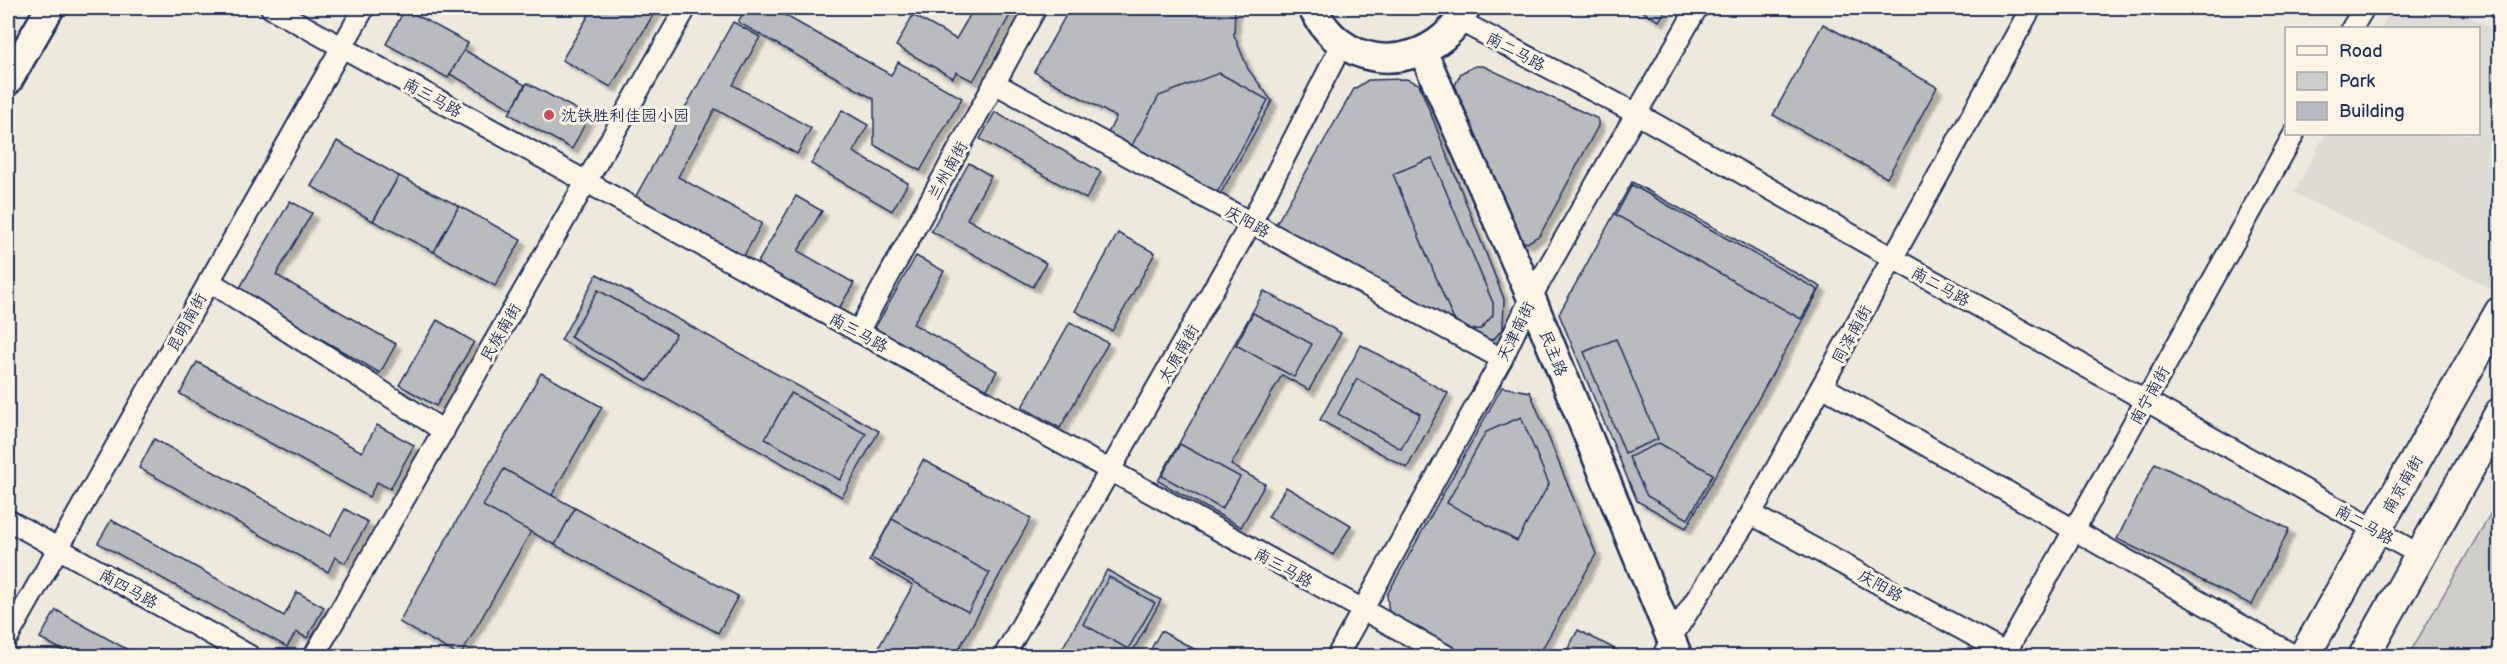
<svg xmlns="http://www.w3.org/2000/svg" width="2507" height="664" font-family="'Balsamiq Sans','LXGW WenKai TC',sans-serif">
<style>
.built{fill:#dedbd4}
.green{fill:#cfcdca;stroke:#757e94;stroke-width:1.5}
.building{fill:#babbbe;stroke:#1b2f5e;stroke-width:1.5;filter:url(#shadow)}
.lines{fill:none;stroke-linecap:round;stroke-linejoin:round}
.street-casing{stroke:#1b2f5e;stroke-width:24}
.secondary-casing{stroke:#1b2f5e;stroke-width:32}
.primary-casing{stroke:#1b2f5e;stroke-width:34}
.street{stroke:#fcf5e5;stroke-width:20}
.secondary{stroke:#fcf5e5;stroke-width:27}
.primary{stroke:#fcf5e5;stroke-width:30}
.poi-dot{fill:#d1495b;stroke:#fcf5e5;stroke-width:2}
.labels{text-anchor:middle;stroke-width:6;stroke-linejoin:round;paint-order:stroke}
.street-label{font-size:16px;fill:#1b2f5e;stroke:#fcf5e5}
.poi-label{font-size:16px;fill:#1b2f5e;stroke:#fcf5e5;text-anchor:start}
</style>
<defs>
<filter id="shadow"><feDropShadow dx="5.5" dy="5.5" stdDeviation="1.5" flood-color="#0004"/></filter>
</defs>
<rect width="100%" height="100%" fill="#eee9dd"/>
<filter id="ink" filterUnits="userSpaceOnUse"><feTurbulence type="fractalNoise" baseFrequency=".0167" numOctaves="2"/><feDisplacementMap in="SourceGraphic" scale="12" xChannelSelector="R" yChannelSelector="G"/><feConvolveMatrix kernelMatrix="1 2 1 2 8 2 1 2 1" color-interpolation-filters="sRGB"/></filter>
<g filter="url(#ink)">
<polygon class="built" points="2392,8 2454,8 2499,32 2500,283 2495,290 2294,193 2325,134 2478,134 2478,28 2381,28"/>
<polygon class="green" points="2499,499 2499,656 2408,656"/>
<g class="building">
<polygon points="593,8 657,8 611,87 562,60"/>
<polygon points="746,8 772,8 891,75 898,62 962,98 920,171 874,145 874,99 738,22"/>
<polygon points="974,8 1014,8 973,81 956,72 953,78 896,46 913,15 956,39"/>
<polygon points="1070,8 1235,8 1234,35 1248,69 1272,101 1218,198 1106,137 1116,117 1034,72"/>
<polygon points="1636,8 1667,8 1659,21"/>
<polygon points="405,9 468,43 448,78 386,44"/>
<polygon points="733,22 760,37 733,85 811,128 797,154 715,109 678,177 762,223 740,263 632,203"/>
<polygon points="1823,24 1937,87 1887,178 1773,115"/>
<polygon points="464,50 525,85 512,109 450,74"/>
<polygon points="1475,66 1483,66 1598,119 1598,126 1540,235 1527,243 1517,239 1455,85 1461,73"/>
<polygon points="1219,73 1268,100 1217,193 1131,147 1159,96"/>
<polygon points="1406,79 1419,84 1504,299 1503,328 1494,339 1478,343 1275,226 1354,89 1368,80"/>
<polygon points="527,83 589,116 572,149 509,114"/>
<polygon points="842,110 868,125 853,152 908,183 892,211 811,164"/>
<polygon points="995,112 1101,172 1086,199 980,139"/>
<polygon points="337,141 399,176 373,221 311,186"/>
<polygon points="1432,158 1493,303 1493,315 1481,329 1465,330 1453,318 1393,174"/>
<polygon points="969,163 991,176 967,219 1046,263 1033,287 931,231"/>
<polygon points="399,176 459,206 434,252 373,221"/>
<polygon points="1632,182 1821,287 1686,528 1637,501 1559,314"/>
<polygon points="1632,185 1818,290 1801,319 1616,215"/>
<polygon points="796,196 822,211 798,251 854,283 838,310 757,264"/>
<polygon points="290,201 312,213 276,275 396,344 380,373 238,291"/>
<polygon points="459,206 521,240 495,286 434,252"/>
<polygon points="1118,233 1155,253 1112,331 1075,311"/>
<polygon points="916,256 944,271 913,324 997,371 982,398 871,335"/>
<polygon points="597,274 879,431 842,497 561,340"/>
<polygon points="598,290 676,334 648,381 570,337"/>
<polygon points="1264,291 1341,333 1309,390 1282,375 1231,465 1265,484 1241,527 1158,481"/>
<polygon points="1253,313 1312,344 1294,377 1236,345"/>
<polygon points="437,320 474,342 436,406 399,385"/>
<polygon points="1070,322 1108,343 1060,428 1022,407"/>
<polygon points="1616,339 1658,439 1625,453 1584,352"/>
<polygon points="1361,345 1448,393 1407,468 1320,420"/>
<polygon points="197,362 362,452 377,425 414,445 390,489 377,482 369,497 180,394"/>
<polygon points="541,373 602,407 460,656 399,622"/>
<polygon points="1357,379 1420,414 1401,449 1338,414"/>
<polygon points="1502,387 1530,392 1596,554 1538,656 1450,656 1390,623 1387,595"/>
<polygon points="791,393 866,434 840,480 765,439"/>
<polygon points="1521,417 1549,484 1517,541 1447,503 1486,432"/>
<polygon points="154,439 330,536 345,509 368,522 345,563 335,557 328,572 139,468"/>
<polygon points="1659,443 1713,474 1688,519 1647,496 1629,457"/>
<polygon points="1180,444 1240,477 1222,509 1162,476"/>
<polygon points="923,460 1031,518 955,656 874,656 913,585 869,561"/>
<polygon points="2155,463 2289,529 2252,605 2117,539"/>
<polygon points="504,469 575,508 555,545 483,506"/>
<polygon points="1286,487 1351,525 1333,555 1268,517"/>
<polygon points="575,508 738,596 718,633 555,545"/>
<polygon points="892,519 990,573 968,612 871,558"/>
<polygon points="111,520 284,616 297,592 324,607 307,638 296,632 287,647 98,543"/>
<polygon points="1107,570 1161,600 1130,656 1058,656"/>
<polygon points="1109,577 1155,603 1128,649 1083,624"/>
<polygon points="56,610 139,656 73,656 40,638"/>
<polygon points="1578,630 1617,650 1614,656 1564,656"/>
<polygon points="1161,631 1207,656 1147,656"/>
<polygon points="395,648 410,656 390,656"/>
</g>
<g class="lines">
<g class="street-casing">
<g id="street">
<polyline points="271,8 1447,656"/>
<polyline points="1460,21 1637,114 2420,555"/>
<polyline points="2352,28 2364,8"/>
<polyline points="994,83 1502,359"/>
<polyline points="209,281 444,431"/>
<polyline points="858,332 1036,8"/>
<polyline points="1822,386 2295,656"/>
<polyline points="1751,514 2011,656"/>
<polyline points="8,520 250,656"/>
<polyline points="8,637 364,8"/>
<polyline points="314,656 686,8"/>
<polyline points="1004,656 1251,223 1342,44"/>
<polyline points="1337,656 1502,359 1531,297 1697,8"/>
<polyline points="1663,656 1671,638 1751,514 2031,8"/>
<polyline points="2004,656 2294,134"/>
</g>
</g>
<g class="secondary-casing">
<g id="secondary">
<path d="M1312,8C1320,21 1328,34 1341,43C1384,75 1445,53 1466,8"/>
<polyline points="1423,52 1531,297 1678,656"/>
<polyline points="8,81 50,8"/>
</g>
</g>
<g class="primary-casing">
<g id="primary">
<polyline points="2304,656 2500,312"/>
<polyline points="2364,656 2500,413"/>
</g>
</g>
<use href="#street" class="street"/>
<use href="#secondary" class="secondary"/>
<use href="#primary" class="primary"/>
</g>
</g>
<circle class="poi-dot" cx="549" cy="115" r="6"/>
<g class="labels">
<g class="street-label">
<text transform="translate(1516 51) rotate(28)" y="6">南二马路</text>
<text transform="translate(433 97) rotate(29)" y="6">南三马路</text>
<text transform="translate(947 170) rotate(-61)" y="6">兰州南街</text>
<text transform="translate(1248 221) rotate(29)" y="6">庆阳路</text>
<text transform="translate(1941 286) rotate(29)" y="6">南二马路</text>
<text transform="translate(186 322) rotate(-61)" y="6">昆明南街</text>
<text transform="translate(1515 331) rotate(-64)" y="6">天津南街</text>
<text transform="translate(500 332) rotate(-60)" y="6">民族南街</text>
<text transform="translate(859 332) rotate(29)" y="6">南三马路</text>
<text transform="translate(1851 334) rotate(-61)" y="6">同泽南街</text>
<text transform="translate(1178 353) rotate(-60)" y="6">太原南街</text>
<text transform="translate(1554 353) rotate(68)" y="6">民主路</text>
<text transform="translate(2149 395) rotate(-61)" y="6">南宁南街</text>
<text transform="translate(2402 484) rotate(-60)" y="6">南京南街</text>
<text transform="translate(2365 524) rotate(29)" y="6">南二马路</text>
<text transform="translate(1284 567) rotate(29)" y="6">南三马路</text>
<text transform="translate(1881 585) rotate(29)" y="6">庆阳路</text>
<text transform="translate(129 588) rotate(29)" y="6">南四马路</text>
</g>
<g class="poi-label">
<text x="561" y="121">沈铁胜利佳园小园</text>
</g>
</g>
<rect width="2507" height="664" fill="none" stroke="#fcf5e5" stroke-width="30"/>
<rect x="15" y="15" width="2477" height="634" fill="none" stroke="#1b2f5e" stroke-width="2" filter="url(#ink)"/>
<rect x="2285" y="27" width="195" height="108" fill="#fcf5e5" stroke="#a2a6af" stroke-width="1.5"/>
<rect x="2297" y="46" width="30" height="9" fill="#fcf5e5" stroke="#a2a6af" stroke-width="1.5"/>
<text x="2339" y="57" font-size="18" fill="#1b2f5e">Road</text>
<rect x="2297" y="72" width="30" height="18" fill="#cfcdca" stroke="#a2a6af" stroke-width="1.5"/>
<text x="2339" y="87" font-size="18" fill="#1b2f5e">Park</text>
<rect x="2297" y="102" width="30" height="18" fill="#babbbe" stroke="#a2a6af" stroke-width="1.5"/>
<text x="2339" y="117" font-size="18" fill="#1b2f5e">Building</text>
</svg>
